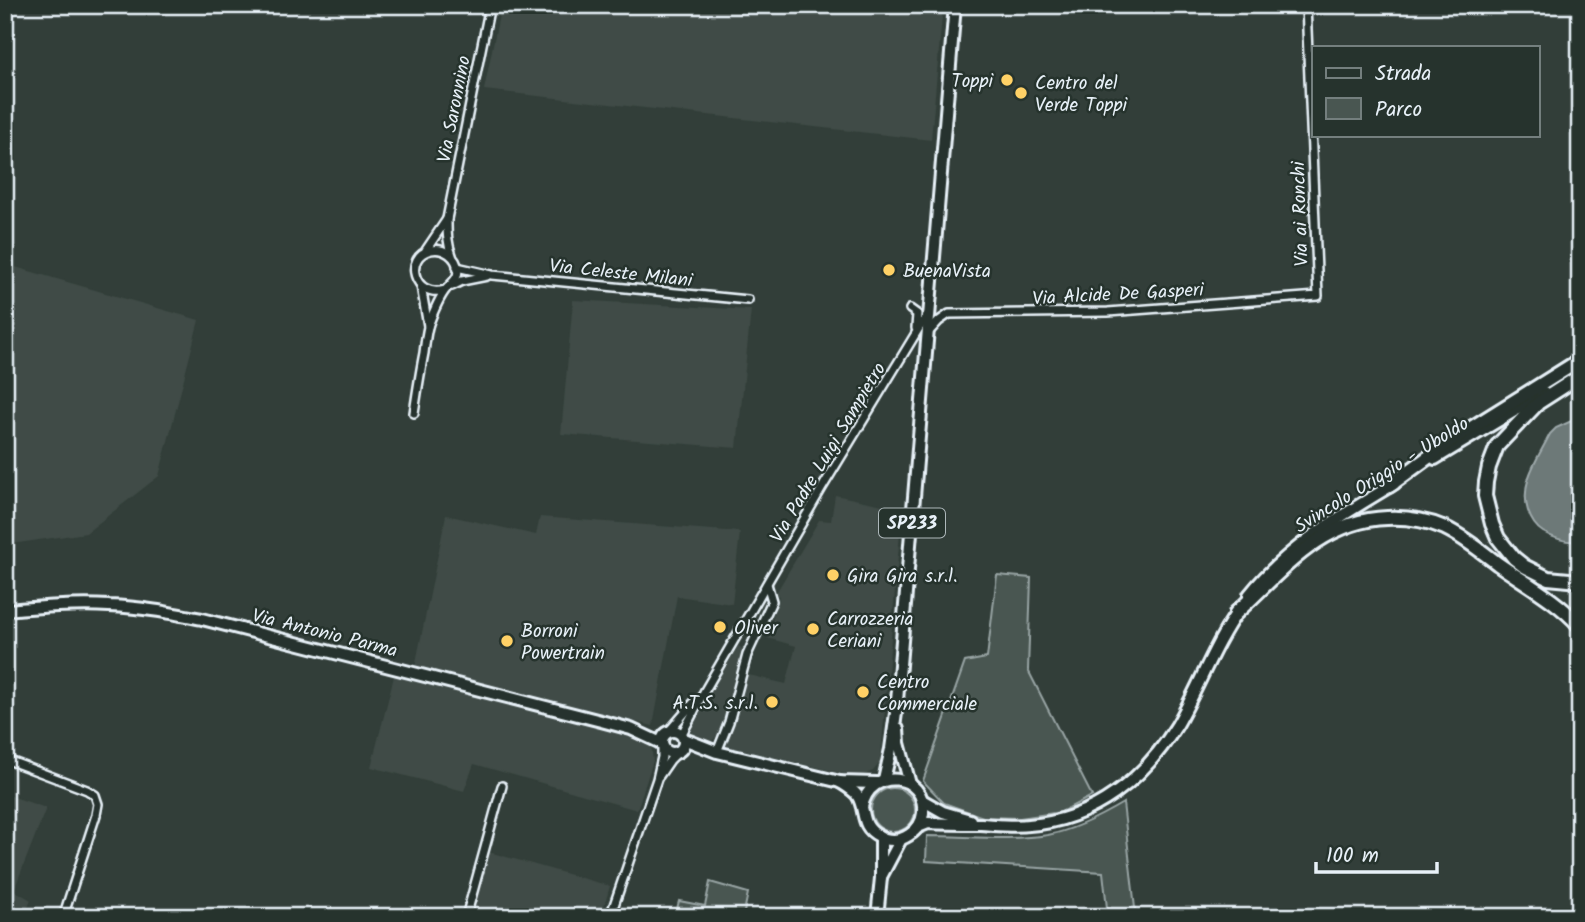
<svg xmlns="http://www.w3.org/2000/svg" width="1585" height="922" font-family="Kalam,sans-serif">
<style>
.built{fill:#3f4b46}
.green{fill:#495651;stroke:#98a4a4;stroke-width:2}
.water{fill:#6d7978;stroke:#9ea9ab;stroke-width:2}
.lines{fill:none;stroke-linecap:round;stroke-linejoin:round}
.minor-casing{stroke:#e8f1f8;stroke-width:12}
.primary-casing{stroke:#e8f1f8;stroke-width:16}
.motorway-casing{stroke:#e8f1f8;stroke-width:18}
.minor{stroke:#26332d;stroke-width:7}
.primary{stroke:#26332d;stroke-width:10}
.motorway{stroke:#26332d;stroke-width:12}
.poi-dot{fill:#ffd166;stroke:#26332d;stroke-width:2.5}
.labels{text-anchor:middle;stroke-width:5;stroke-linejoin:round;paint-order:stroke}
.shield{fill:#26332d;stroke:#aeb8bb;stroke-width:2}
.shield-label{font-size:18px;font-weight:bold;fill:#e8f1f8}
.poi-label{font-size:19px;fill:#e8f1f8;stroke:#26332d;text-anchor:start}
.street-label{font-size:19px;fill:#e8f1f8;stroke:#26332d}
</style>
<rect width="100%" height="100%" fill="#323e39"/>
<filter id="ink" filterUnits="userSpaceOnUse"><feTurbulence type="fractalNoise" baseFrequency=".0143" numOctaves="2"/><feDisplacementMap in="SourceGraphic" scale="14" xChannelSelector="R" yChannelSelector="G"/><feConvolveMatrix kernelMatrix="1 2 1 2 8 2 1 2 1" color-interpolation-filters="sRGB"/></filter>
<g filter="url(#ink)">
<g class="built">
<polygon points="501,5 943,5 931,140 484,90"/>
<polygon points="5,264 199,320 159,476 86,533 5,545"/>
<polygon points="573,300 751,310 737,448 561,434"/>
<polygon points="835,495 902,509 881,755 879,764 873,771 861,776 853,776 726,746 724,739 733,723 745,674 786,684 796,646 767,638 779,597 776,593 819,520 831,521"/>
<polygon points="446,515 536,535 540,517 740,532 732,604 677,596 653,726 530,697 415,667"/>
<polygon points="738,646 745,650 735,680 724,728 713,740 708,742 702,740 694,736 689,728"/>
<polygon points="394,676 644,737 651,744 653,761 637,810 474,764 464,791 371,767"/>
<polygon points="5,794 46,808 14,890 31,900 24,917 5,917"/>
<polygon points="489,852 610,886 601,917 472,917"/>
</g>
<g class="green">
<polygon points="997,575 1031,578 1028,670 1092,796 1061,812 1020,818 983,817 944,803 923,781 965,662 987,658"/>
<circle cx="893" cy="810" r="22"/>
<path d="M1123,803L1136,917H1108L1103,872L926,861L927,836C967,836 1008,841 1048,835C1074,830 1101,816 1123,803Z"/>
<polygon points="710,882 748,893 743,917 675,917 679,901 705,906"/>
</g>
<path class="water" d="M1580,417V541C1566,543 1555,539 1543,532C1535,527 1531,520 1528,511C1519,483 1538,458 1550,434L1556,428Z"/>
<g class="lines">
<g class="minor-casing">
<g id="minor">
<polyline points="426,250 447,219"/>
<path d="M452,255C447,243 447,232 447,219L490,5"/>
<polyline points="457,267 492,275 748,300"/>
<polyline points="421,286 428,326"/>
<polyline points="452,286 462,281 487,276"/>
<polyline points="910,309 917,314 916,328"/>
<polyline points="928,333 939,321 949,314 1108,312 1318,296 1306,5"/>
<path d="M414,413C417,393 420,373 424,353C425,345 426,335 428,327C431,317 439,299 444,292C449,284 458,281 458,270C457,257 444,247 431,250C403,256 413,299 445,290"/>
<polyline points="670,730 696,700"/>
<polyline points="682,734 704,692 822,488 927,315"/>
<polyline points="717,752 729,722 747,655 772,601 767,584"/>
<polyline points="5,759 87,790 95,795 98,804 96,815 63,917"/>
<polyline points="659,776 670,760 678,752"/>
<polyline points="334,917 344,915 359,917"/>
<polyline points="466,917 502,786"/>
<polyline points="610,917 657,779 662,757 662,746"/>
</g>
</g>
<g class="primary-casing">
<g id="primary">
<polyline points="1435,459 1544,393"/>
<path d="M1249,595C1287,547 1342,515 1394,484"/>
<path d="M5,610C40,607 75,604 109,606C141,607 171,613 202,619L601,721L631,729L661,743"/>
<polyline points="898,729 899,743 910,784"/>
<circle cx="673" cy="742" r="11"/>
<polyline points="684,739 717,752 840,782 877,783"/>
<polyline points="884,780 891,749 896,713 955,5"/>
<path d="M840,782C846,786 853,790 857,795C867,810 859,826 879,836C888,842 900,841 909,835C917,830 922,822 923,813C927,773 870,766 862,807"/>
<polyline points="922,800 943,812 970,820"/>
<path d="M918,827L928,823C946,824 964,824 981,824C997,825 1014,827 1029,825C1094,820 1144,779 1177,725C1199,687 1214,644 1240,608"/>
<polyline points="882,875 901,839"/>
<polyline points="877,917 881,878 881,838"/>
</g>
</g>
<g class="motorway-casing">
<g id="motorway">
<polyline points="1580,376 1538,403 1497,446 1489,467 1486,482 1485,496 1492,524 1498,538 1514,558 1524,566 1548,578 1580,581"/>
<polyline points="1389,486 1452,440 1580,360"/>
<path d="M1236,613C1281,572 1321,520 1387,518C1407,517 1426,520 1445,528C1464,537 1481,551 1498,564C1525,583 1558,601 1580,626"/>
<polyline points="1578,917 1580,911"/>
</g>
</g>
<use href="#minor" class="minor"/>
<use href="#primary" class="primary"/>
<use href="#motorway" class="motorway"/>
</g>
</g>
<g class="poi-dot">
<circle cx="1007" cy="80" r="7"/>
<circle cx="1021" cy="93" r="7"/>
<circle cx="889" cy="270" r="7"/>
<circle cx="833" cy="575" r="7"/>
<circle cx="720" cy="627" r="7"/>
<circle cx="813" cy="629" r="7"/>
<circle cx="507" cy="641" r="7"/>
<circle cx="863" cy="692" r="7"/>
<circle cx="772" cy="702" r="7"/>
</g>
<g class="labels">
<rect class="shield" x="879" y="508.5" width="66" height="29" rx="5"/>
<g class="shield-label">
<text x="912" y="529">SP233</text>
</g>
<g class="poi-label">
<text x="993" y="87" text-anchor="end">Toppi</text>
<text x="1035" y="89">Centro del<tspan x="1035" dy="22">Verde Toppi</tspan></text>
<text x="903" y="277">BuenaVista</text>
<text x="847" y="582">Gira Gira s.r.l.</text>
<text x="827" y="625">Carrozzeria<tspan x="827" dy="22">Ceriani</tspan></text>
<text x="734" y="634">Oliver</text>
<text x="521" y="637">Borroni<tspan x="521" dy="22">Powertrain</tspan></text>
<text x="877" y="688">Centro<tspan x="877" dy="22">Commerciale</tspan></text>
<text x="758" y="709" text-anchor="end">A.T.S. s.r.l.</text>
</g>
<g class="street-label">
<text transform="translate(453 109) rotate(-79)" y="7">Via Saronnino</text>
<text transform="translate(1299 214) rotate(-92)" y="7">Via ai Ronchi</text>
<text transform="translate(621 272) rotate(6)" y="7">Via Celeste Milani</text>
<text transform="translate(1118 293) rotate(-3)" y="7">Via Alcide De Gasperi</text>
<text transform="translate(827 452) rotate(-59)" y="7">Via Padre Luigi Sampietro</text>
<text transform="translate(1381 474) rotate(-32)" y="7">Svincolo Origgio - Uboldo</text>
<text transform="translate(325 632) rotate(14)" y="7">Via Antonio Parma</text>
</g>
</g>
<rect width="1585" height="922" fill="none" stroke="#26332d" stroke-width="28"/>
<rect x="14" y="14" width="1557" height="894" fill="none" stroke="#e8f1f8" stroke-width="2.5" filter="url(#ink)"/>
<rect x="1312" y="46" width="228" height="91" fill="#26332d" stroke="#747f7e" stroke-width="2"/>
<rect x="1326" y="68" width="35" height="10" fill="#26332d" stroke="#747f7e" stroke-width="2"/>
<text x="1375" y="80" font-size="21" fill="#e8f1f8">Strada</text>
<rect x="1326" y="98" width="35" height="21" fill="#495651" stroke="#747f7e" stroke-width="2"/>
<text x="1375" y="116" font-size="21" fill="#e8f1f8">Parco</text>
<path d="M1316 862v10h121v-10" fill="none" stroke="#e8f1f8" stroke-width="3.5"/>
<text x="1326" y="862" font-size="21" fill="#e8f1f8" stroke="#26332d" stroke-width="5" paint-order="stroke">100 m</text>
</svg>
